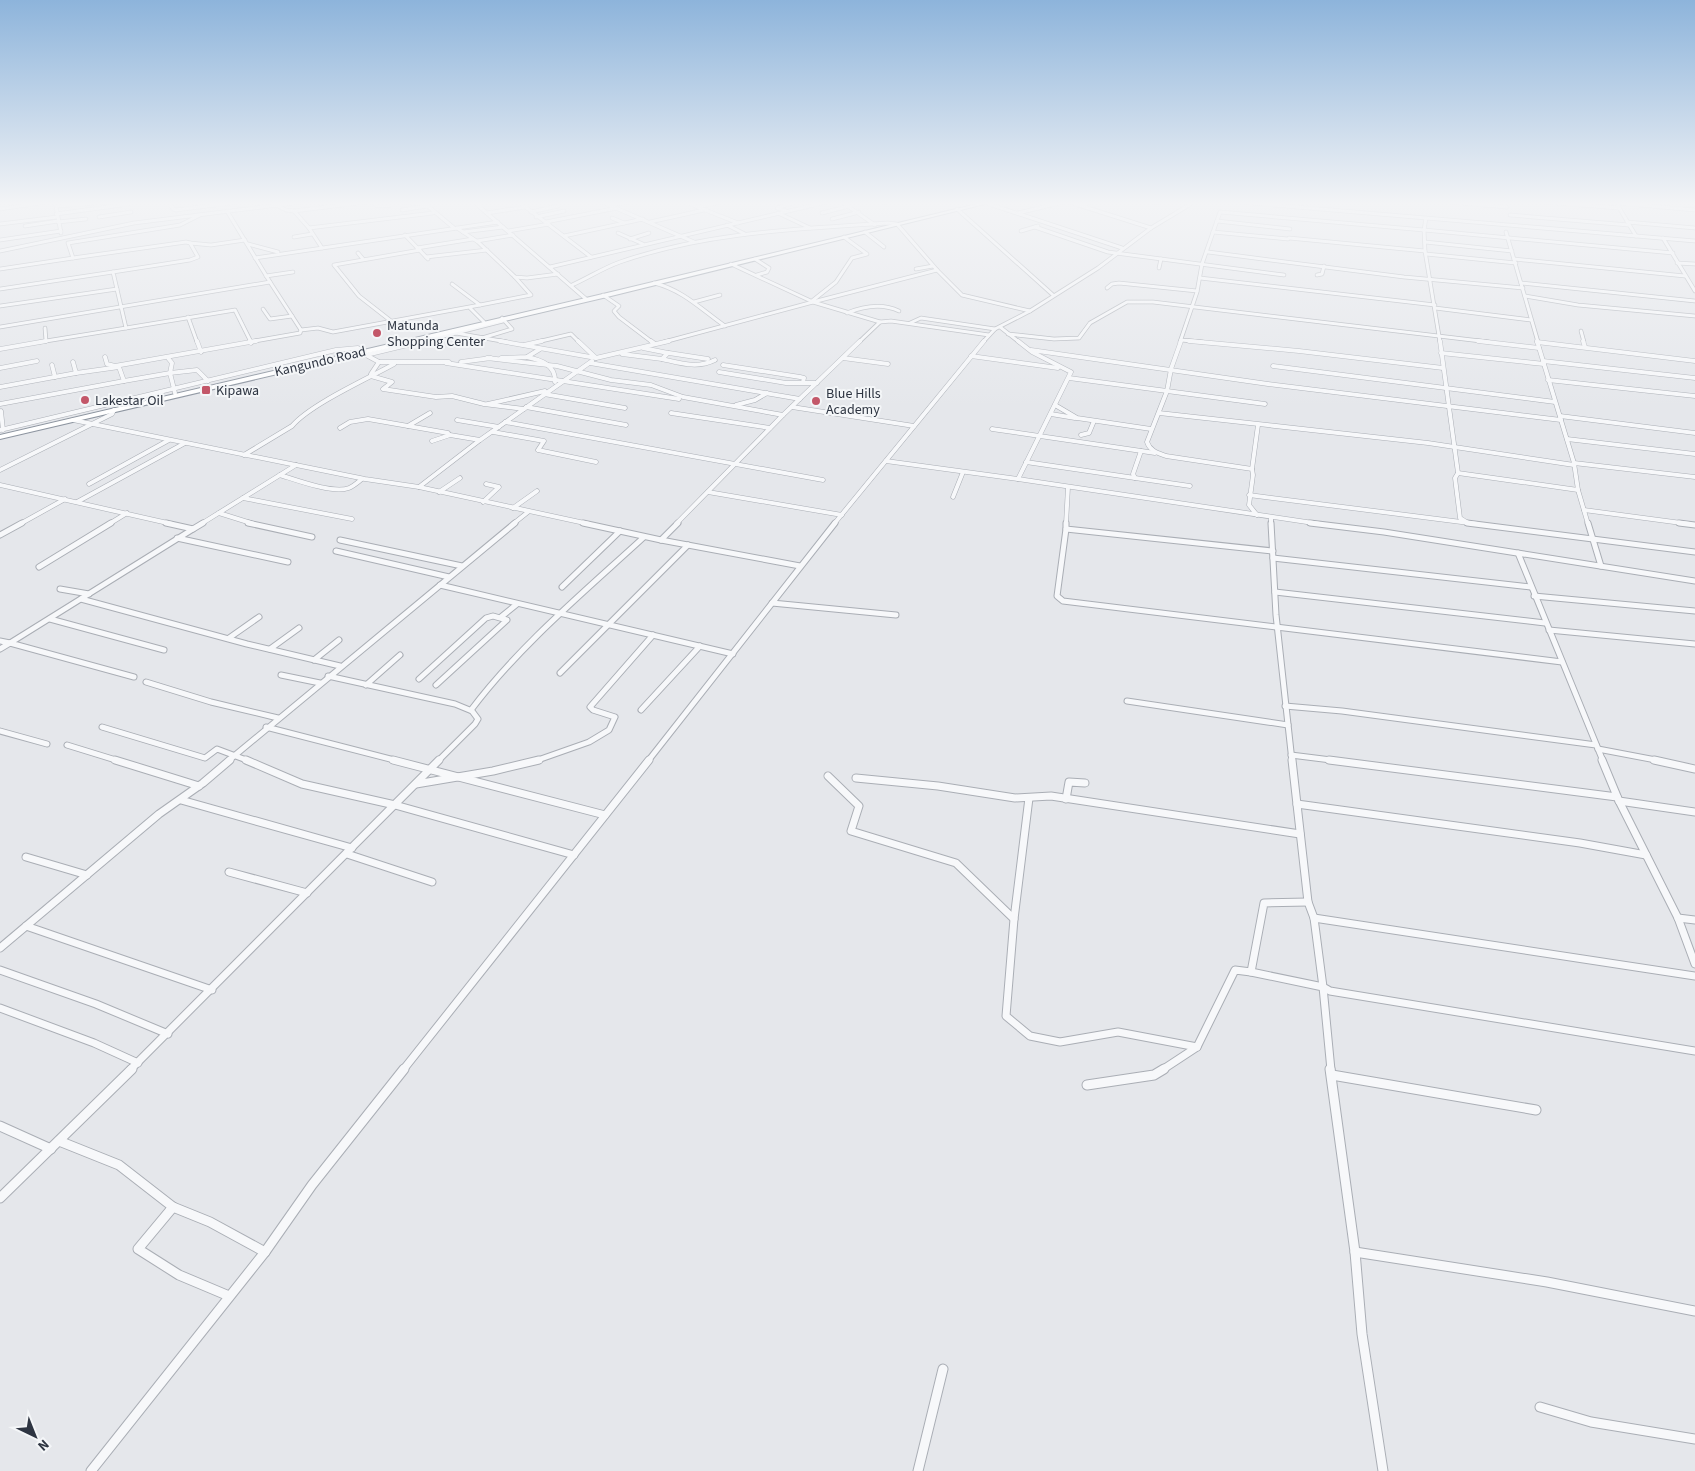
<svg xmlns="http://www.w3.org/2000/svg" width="1695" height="1471" font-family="'Source Sans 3',sans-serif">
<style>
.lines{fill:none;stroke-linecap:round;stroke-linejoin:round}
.street-far4-casing{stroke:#aaaeb5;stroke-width:4.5}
.street-far3-casing{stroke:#aaaeb5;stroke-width:5}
.street-far2-casing{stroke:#aaaeb5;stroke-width:7}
.street-far1-casing{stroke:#aaaeb5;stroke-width:9}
.street-casing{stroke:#aaaeb5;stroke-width:11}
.highway-casing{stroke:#8d95a0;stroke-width:2}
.street-far4{stroke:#f7f8fa;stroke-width:3}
.street-far3{stroke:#f7f8fa;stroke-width:4}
.street-far2{stroke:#f7f8fa;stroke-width:5}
.street-far1{stroke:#f7f8fa;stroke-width:7}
.street{stroke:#f7f8fa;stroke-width:9}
.highway{fill:#fff;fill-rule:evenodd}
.poi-dot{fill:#c35769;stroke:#f4f6f8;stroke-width:2}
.labels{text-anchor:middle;stroke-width:4;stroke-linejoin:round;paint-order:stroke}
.far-poi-label{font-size:14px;fill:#2e3542;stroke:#f4f6f8;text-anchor:start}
.far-street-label{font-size:14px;fill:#2e3542;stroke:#f4f6f8}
</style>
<rect width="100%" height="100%" fill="#e5e7eb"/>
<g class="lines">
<g class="street-far4-casing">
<g id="street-far4">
<polyline points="52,202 56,206 61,233"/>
<polyline points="169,202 173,209 176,210 238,202"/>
<polyline points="373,202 377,206 389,206"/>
<polyline points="400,202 422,204"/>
<polyline points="423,202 454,228"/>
<polyline points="474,202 586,299"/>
<polyline points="519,202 591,257"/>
<polyline points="602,202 694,242"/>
<polyline points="685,202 738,223"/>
<polyline points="842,202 875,225"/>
<polyline points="983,202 1122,248"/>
<polyline points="1069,202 1151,228"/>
<polyline points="1152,202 1157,203"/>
<polyline points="1239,202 1695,241"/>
<polyline points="1354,202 1362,202"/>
<polyline points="1448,202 1507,207"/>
<polyline points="1543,202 1619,208"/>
<polyline points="883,203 886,202"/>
<polyline points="1617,203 1695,210"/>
<polyline points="276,205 286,210 294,211 367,202"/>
<polyline points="611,205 628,202"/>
<polyline points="1081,205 1093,202"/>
<polyline points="56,206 111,202"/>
<polyline points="1618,206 1636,236"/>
<polyline points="698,207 722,202"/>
<polyline points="0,209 47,202"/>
<polyline points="957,209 1053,295"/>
<polyline points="402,210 427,206"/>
<polyline points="294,211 309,228 322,248"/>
<polyline points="786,211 777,208 792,203"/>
<polyline points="531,212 558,206"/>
<polyline points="487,213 525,207"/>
<polyline points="778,213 810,228"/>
<polyline points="822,213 849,206"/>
<polyline points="1018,213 1064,202"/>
<polyline points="56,214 129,204"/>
<polyline points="1510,215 1629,225"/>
<polyline points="99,217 131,212"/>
<polyline points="536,217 564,211"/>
<polyline points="612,218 624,223"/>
<polyline points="832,219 859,212"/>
<polyline points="1217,221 1290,229"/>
<polyline points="58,222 86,219"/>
<polyline points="546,222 617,208"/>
<polyline points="650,222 704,210"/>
<polyline points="1627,222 1695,228"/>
<polyline points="0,224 57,217"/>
<polyline points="727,225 745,234"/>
<polyline points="25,226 58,221"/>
<polyline points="1035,227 1108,252 1284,275"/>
<polyline points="309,228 433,213"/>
<polyline points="457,228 478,242 515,277 527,278 558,274"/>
<polyline points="508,231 549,224"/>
<polyline points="1021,231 1038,226"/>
<polyline points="463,232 503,227"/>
<polyline points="865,232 884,247"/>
<polyline points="1213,232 1288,239"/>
<polyline points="1506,232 1538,342"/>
<polyline points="618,233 643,244"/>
<polyline points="405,235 428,259"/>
<polyline points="564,236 643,219"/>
<polyline points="294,237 312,234"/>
<polyline points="1289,238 1425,251"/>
<polyline points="1663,238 1695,291"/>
<polyline points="630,239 649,233"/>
<polyline points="0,240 61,231"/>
<polyline points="477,241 513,235"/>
<polyline points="1425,242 1512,251"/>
<polyline points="190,243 211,245 245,240"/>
<polyline points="248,244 278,252"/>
<polyline points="417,248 473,239"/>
<polyline points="0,251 134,223 303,202"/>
<polyline points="1208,252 1404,277 1523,288"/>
<polyline points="358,253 363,259"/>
<polyline points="1426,254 1516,263"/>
<polyline points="426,257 487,250"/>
<polyline points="255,258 498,222"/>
<polyline points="755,259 769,268 767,272 757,275"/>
<polyline points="1514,259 1685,276"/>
<polyline points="1677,263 1695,264"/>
<polyline points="550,267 827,202"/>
<polyline points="1159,268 1161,259"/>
<polyline points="0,269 73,258"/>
<polyline points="916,269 933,266"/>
<polyline points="937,270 962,295 1030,311"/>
<polyline points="1317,275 1322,274 1324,266"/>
<polyline points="266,276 293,272"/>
<polyline points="1200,278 1435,305"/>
<path d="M654,283C683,290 702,310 725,326"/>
<polyline points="1521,283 1695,301"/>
<path d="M572,285C588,278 603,268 620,262C706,232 798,229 888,223L897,224L937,270L813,302L731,264"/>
<polyline points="1107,288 1112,284 1119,283 1197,291"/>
<polyline points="0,289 113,272"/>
<polyline points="603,295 619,306 614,311 619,317 652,342"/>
<polyline points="1525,296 1578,305 1695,316"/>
<polyline points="812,301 836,282 852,258 867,254 844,237"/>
<polyline points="694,302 720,295"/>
<polyline points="480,305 531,295 515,277"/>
<polyline points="0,306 117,289"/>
<polyline points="470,308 484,322"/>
<polyline points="1435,308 1531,320"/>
<polyline points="263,309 270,319 292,316"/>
<path d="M847,313C864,306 882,303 899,311"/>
<polyline points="188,317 197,342"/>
<polyline points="391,321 359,296 334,265 420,250"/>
<polyline points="910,323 921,318 995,329"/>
<polyline points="0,327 270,282 227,211"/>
<polyline points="1000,327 1019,342"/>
<polyline points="126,328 235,310 251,342"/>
<polyline points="301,330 318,328 333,332 480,305 452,284"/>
<polyline points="1581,331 1584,342"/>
<polyline points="456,333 507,342"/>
<polyline points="456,333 503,321"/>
<polyline points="1008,334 1054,339 1079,338 1090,323 1127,302 1153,302 1489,342"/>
<polyline points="482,338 512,329 502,318"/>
<polyline points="1181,340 1203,342"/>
<polyline points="46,341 126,328 113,272 190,260 198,257 190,243 186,242 73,258 68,243 180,225 200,215"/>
<polyline points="40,342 46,341 45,328"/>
<polyline points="249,342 300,333 301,330 270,282"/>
<polyline points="419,342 456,333 453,331"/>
<polyline points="537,342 571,334 579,342"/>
<polyline points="664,342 813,302 880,322"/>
<polyline points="859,342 880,322 891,321 989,335"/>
<polyline points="983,342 995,329 1030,311 1098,268 1151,228 1194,202"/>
<polyline points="1180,342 1197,292 1202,264 1220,212 1424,230 1426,218"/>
<polyline points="1440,342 1425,251 1424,230 1673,253"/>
</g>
</g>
<g class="street-far3-casing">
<g id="street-far3">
<polyline points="197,341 201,352"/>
<polyline points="250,341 251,343"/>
<polyline points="500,341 596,358 669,341"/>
<polyline points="578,341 596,358"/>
<polyline points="651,341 655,344"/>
<polyline points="1018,341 1032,352 1071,372 1018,479 1320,524"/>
<path d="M1181,341L1171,369L1167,391L1147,442C1150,451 1158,453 1166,456L1252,469L1253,475L1249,505L1257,515"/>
<polyline points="1189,341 1299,351 1443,368"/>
<polyline points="1440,341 1458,473 1455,478 1460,518 1468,523"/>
<polyline points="1478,341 1539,348"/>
<polyline points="1537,341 1574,463 1578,490 1588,524"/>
<polyline points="1583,341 1585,347"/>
<polyline points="1537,342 1695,361"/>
<polyline points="524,345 542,341"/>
<path d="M643,348L668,353L662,359C680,363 697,369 715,360"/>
<polyline points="0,349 46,341"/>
<polyline points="1031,350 1268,384 1561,420"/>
<polyline points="669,353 708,359"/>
<polyline points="1441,353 1544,364"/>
<polyline points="622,354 662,359"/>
<polyline points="366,355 424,341"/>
<polyline points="366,355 379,362 371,374"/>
<polyline points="971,356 1058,368"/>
<polyline points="105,357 107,364 115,366 256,341"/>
<path d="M527,357C541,360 556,365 555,382"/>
<polyline points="168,358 172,363 170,373 197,370 208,381"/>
<polyline points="487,358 557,366 611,380 651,385 683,397 783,415"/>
<polyline points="501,358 527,357 540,349"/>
<polyline points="843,358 888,364"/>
<polyline points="1543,361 1695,378"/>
<polyline points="379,362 449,362"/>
<polyline points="461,362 491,358"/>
<polyline points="446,363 679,399"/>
<polyline points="590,363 800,399"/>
<polyline points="52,365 55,377"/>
<polyline points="723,365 800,377 804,378 803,382"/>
<polyline points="1273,366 1555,402"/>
<polyline points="0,368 37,361"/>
<polyline points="719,372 786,383 817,383"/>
<polyline points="371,376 392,382 383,389 436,397 452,396 484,404 524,409"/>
<polyline points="1069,378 1265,404"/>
<polyline points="1548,380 1695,396"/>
<polyline points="124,381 170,373 175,393"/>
<polyline points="0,387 76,373"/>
<polyline points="544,394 625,408"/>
<polyline points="0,404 124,381 119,367 76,373 73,362"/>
<polyline points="488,404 545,391"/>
<polyline points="736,405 755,400 767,393"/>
<polyline points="1055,405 1077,418 1151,429"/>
<polyline points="526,407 626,425"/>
<polyline points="792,407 914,426"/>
<polyline points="1,411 3,430"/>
<polyline points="671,413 770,428"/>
<polyline points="1159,413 1428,443 1574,465"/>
<polyline points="1051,414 1075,418"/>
<polyline points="1560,416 1695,433"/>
<polyline points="73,420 365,479 419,487 589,524"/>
<polyline points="457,420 499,427"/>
<polyline points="505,422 823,480"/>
<polyline points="408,426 430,413"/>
<polyline points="340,428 350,422 368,419 448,433"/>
<polyline points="992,429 1155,453"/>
<polyline points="0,430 336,350 358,348 365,354"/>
<polyline points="493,432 544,441 538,450 596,462"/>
<polyline points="1081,435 1089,433 1094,421"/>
<polyline points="1567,439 1695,454"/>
<polyline points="432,441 450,435 480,440 592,361"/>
<polyline points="1141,451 1133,474 1135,478 1190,486"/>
<path d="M244,455L292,426C311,404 367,379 394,364"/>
<polyline points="886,461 1018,479"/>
<polyline points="1026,462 1135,478"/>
<polyline points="1574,463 1695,477"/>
<polyline points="1252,469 1258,425"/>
<polyline points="0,470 112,414 114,410"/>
<polyline points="1458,473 1578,490"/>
<path d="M280,475C296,480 333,494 349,488C354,486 358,482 362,479"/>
<polyline points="89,484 169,440"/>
<polyline points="0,485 172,524"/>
<polyline points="419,487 480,440"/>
<polyline points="439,492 460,478"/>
<polyline points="708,492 842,515"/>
<polyline points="1249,495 1477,524"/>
<polyline points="953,497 963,472"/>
<polyline points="243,498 352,519"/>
<polyline points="77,502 185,443"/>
<polyline points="483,502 499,487 486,484"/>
<polyline points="513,508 537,491"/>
<polyline points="1584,510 1689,524"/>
<polyline points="219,513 254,524"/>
<polyline points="1271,518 1271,524"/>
<polyline points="20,524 65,499"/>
<polyline points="109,524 127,513"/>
<polyline points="201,524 296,465"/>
<polyline points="513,524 528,512"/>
<polyline points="676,524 783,415 860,341"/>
<polyline points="834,524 984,341"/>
<polyline points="1066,524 1068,487"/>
</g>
</g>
<g class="street-far2-casing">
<g id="street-far2">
<polyline points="166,523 193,529 203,523"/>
<polyline points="248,523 312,537"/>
<polyline points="583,523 661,540 800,566"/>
<polyline points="1066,523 1066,529 1273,551"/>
<polyline points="1271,523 1276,615 1292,761"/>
<polyline points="1310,523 1384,532 1695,581"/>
<polyline points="1467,523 1695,552"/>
<polyline points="1588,523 1601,566"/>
<polyline points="1679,523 1695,525"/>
<polyline points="1066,529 1057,596 1063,601 1562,662"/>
<polyline points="0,535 22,523"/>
<polyline points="177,538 288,562"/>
<polyline points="340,540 462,566"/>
<polyline points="661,540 678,523"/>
<polyline points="336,551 449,577"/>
<polyline points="1518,553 1603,761"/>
<polyline points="1273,558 1531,587"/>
<polyline points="39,567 111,523"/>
<polyline points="440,585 733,654"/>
<polyline points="562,587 620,531"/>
<polyline points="60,589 89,594"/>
<polyline points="1275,592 1545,623"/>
<polyline points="1534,596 1695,611"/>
<polyline points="81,599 247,644 340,666"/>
<polyline points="772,603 896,615"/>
<polyline points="501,617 517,604"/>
<polyline points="50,619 164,650"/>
<polyline points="1549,630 1695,644"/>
<polyline points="229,638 259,617"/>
<polyline points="0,641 10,643"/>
<polyline points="0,649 10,643"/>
<polyline points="270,649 299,628"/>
<polyline points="314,660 339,640"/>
<polyline points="560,673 688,545"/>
<polyline points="281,675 320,683"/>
<polyline points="328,676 455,704 472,711 478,719 475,724 438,761"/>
<polyline points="134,677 10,643 193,529"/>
<polyline points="419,679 486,618 493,616 507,620 436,685"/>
<polyline points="146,682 211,702 278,718"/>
<polyline points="366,685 400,655"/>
<polyline points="1127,701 1288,725"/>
<polyline points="1285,706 1342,711 1596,745"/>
<path d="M471,710C520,645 584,592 644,537"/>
<polyline points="641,710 700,646"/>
<polyline points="102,727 205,758 217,749 249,761"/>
<polyline points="266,727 398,761"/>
<polyline points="0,731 47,744"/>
<polyline points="67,745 119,761"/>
<polyline points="1598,749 1661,761"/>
<polyline points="1291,755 1339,761"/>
<polyline points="228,761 515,523"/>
<polyline points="535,761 589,742 609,730 615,717 593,710 590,707 653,635"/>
<polyline points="648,761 835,523"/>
</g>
</g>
<g class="street-far1-casing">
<g id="street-far1">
<polyline points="115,760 199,786"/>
<polyline points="246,760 302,784 395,805 574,855"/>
<polyline points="393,760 605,815"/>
<polyline points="1292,760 1308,902 1314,918 1323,987 1330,991 1695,1051"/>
<polyline points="1329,760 1617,797"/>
<polyline points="1602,760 1619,801 1678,918 1695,964"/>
<polyline points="1654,760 1695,769"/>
<polyline points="828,776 859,806 851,831 956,863 1014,919 1006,1016 1030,1036 1060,1042 1118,1032 1197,1047"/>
<polyline points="856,778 938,786 1015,798 1051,796 1300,834"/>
<polyline points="416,784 493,771 539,760"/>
<polyline points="1066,799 1069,782 1085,783"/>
<polyline points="181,800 352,848"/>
<polyline points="1619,801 1695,812"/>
<polyline points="1297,804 1580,843 1646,855"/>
<polyline points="347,854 432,882"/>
<polyline points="26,857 87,875"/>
<polyline points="229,872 307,893"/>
<polyline points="1314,918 1695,976"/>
<polyline points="1678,918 1695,920"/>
<polyline points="1014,919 1029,798"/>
<polyline points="26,926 212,990"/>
<polyline points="0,948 159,814 203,783 230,760"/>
<polyline points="0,970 96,1004 168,1034"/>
<polyline points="1251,972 1323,987 1331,1070"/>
<polyline points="0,1008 94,1043 138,1063"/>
<polyline points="130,1070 439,760"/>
<polyline points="403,1070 649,760"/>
<polyline points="1162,1070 1197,1047 1235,970 1251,972 1264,903 1308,902"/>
</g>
</g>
<g class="street-casing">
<g id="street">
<polyline points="1330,1069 1355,1252 1362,1334 1383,1471"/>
<polyline points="1332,1075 1536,1110"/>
<polyline points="1087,1085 1154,1075 1164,1069"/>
<polyline points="0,1126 51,1149"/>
<polyline points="59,1141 119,1165 173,1207 210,1222 265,1252"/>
<polyline points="0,1198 132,1069"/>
<polyline points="173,1207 138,1249 179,1275 229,1296"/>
<polyline points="1355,1252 1547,1282 1695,1311"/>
<polyline points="1540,1407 1591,1422 1695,1439"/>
<polyline points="91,1471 265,1252 312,1185 404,1069"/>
<polyline points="918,1471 943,1369"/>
</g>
</g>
<g class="highway-casing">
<polygon id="highway" points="985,202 993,202 607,297 0,439 0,435 607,293"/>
</g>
<use href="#street-far4" class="street-far4"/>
<use href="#street-far3" class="street-far3"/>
<use href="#street-far2" class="street-far2"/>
<use href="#street-far1" class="street-far1"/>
<use href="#street" class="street"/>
<use href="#highway" class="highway"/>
</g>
<linearGradient id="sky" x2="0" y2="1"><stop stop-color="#8db4db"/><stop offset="0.5" stop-color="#f3f4f6"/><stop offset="1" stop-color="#f3f4f6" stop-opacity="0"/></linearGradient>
<rect width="1695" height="407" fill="url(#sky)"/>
<g class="poi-dot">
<circle cx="377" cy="333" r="5"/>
<rect x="201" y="385" width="10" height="10" rx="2.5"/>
<circle cx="85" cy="400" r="5"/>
<circle cx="816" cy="401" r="5"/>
</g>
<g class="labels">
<g class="far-poi-label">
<text x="387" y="330">Matunda<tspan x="387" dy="16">Shopping Center</tspan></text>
<text x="216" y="395">Kipawa</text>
<text x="826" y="398">Blue Hills<tspan x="826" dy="16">Academy</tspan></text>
<text x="95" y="405">Lakestar Oil</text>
</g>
<g class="far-street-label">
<text transform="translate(320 361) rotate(-13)" y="5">Kangundo Road</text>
</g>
</g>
<g transform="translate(35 1436) rotate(137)" stroke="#f4f6f8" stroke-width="4" paint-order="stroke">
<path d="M0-4L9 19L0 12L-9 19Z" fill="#2e3542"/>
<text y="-8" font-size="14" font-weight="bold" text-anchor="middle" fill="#2e3542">N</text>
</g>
</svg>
